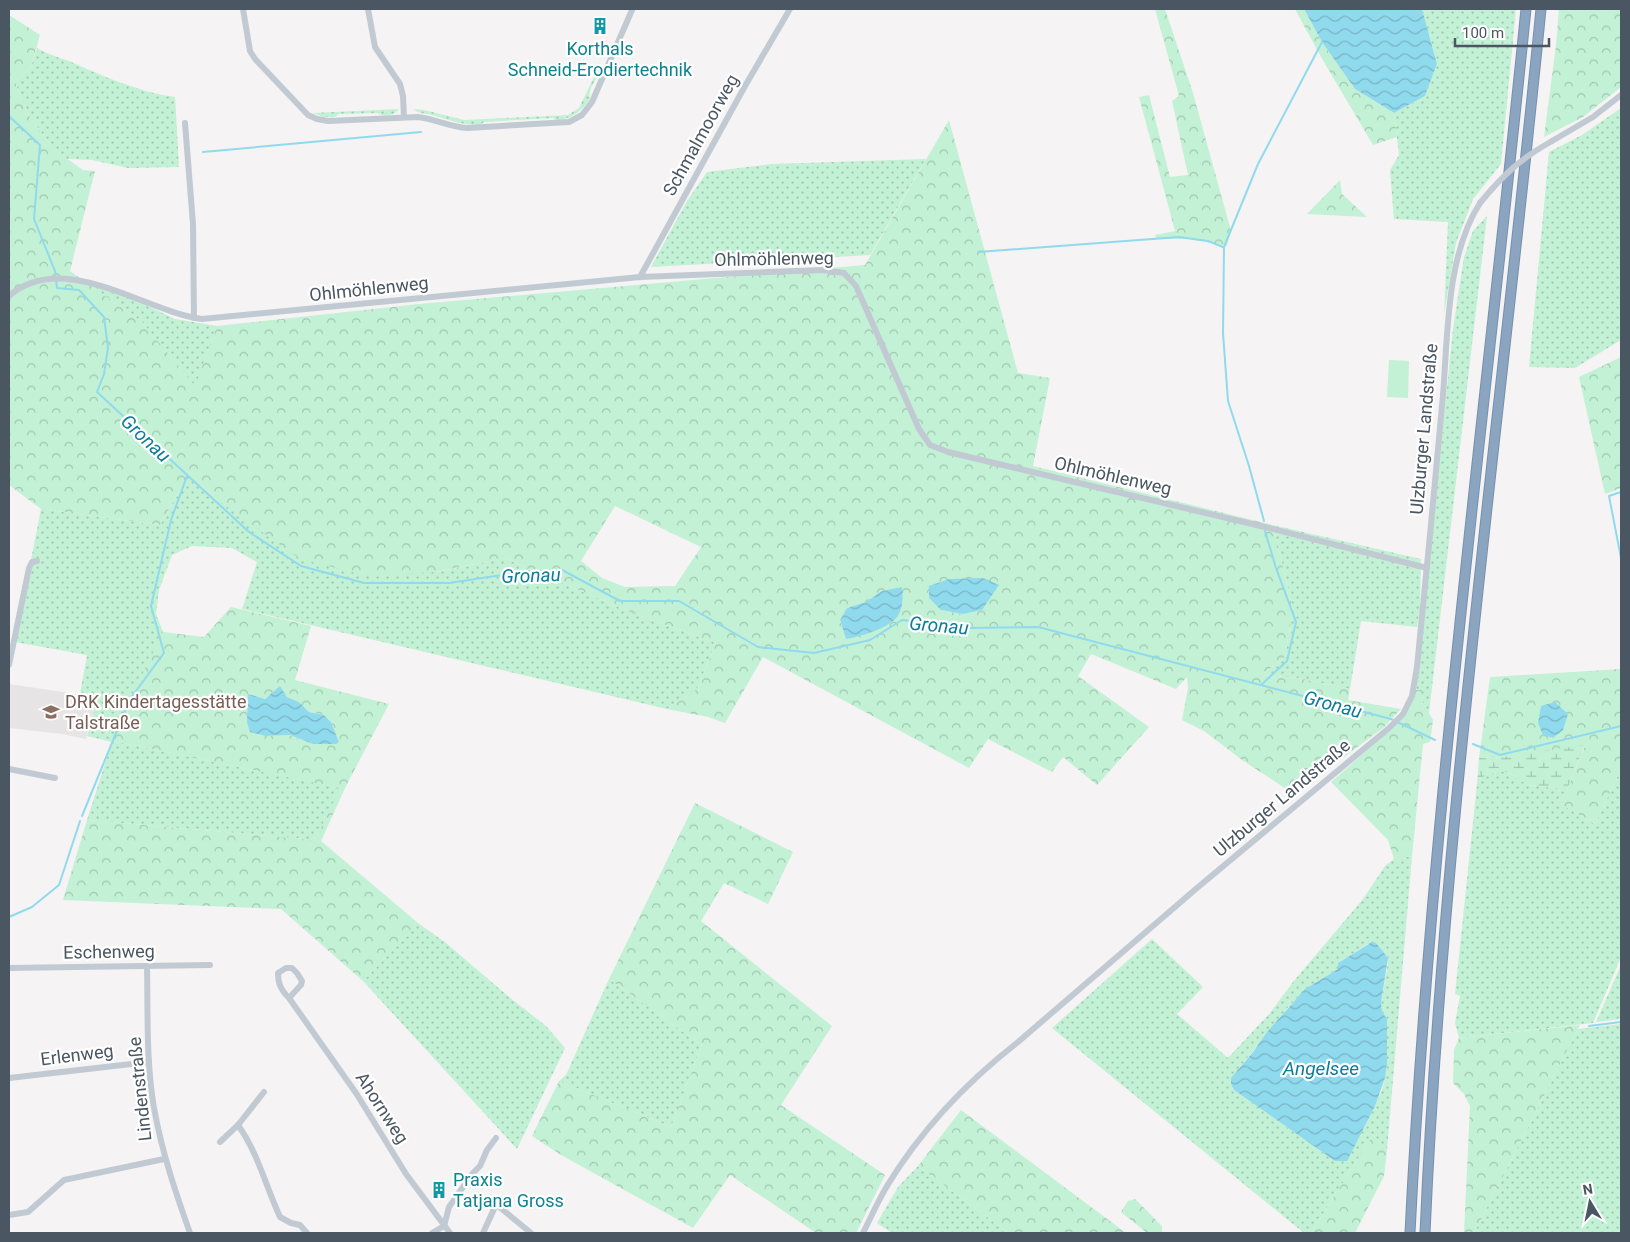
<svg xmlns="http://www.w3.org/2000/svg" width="1630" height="1242" font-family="Roboto,sans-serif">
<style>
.education{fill:#e6e4e5}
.grass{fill:url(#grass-dots);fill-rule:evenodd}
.forest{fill:url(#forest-crowns);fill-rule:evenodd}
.wetland{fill:url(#wetland-marsh)}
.garden{fill:#c3f1d5}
.water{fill:url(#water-waves)}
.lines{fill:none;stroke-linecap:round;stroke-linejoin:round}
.stream{stroke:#90daee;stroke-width:2}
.highway-casing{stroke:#7690ad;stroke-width:11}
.minor{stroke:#c1cad2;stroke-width:6}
.highway{stroke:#8ba5c1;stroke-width:9}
.minor-bridge{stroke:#c1cad2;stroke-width:6}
.labels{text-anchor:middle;stroke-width:4.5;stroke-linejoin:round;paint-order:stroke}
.culture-label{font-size:18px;fill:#0d838f;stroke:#fff}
.street-label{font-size:18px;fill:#4a5661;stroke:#fff}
.education-label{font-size:18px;fill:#785e54;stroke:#fff;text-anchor:start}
.water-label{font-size:19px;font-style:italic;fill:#0c7c9b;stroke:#fff}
</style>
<defs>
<pattern id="grass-dots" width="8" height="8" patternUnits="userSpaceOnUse" patternTransform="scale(1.25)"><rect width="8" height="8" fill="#c3f1d5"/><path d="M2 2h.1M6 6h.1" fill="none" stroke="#a0c6b0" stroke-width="1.8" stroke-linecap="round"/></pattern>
<pattern id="forest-crowns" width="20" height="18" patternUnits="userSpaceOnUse" patternTransform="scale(1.25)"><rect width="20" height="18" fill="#c3f1d5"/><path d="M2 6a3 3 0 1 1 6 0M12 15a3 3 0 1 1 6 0" fill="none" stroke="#a0c6b0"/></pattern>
<pattern id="wetland-marsh" width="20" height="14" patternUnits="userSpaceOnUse" patternTransform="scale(1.25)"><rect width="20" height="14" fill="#c3f1d5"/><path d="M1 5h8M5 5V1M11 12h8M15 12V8" fill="none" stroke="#a0c6b0"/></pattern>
<pattern id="water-waves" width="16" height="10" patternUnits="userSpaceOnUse" patternTransform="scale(1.25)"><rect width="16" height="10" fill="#90daee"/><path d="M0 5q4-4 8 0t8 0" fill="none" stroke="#78b4c4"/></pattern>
</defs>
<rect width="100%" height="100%" fill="#f5f3f3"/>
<polygon class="education" points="9,684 97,697 86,739 62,734 9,728"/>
<g class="grass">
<polygon points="1422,9 1516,9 1501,164 1473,199 1456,243 1444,314 1448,222 1394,219 1390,170 1399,155 1394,113 1425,96 1437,64"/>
<path d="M37,48C47,54 58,57 69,61C103,76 138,92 175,97L179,167L128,168L92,160L67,159L53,149L28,114L15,82L31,67Z"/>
<path d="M602,66L604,67C600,77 587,86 590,99C582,111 572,118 557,121L553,118L484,122L480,125C461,125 450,120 432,115C425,113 419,114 413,109L424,110L464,120L568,115L579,108L595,75Z"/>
<polygon points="1621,108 1621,340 1575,368 1529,367 1549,152 1582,135"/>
<path d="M399,109C394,116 384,117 377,113L339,114L335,117H323L313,113Z"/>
<polygon points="926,159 870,255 651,267 687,201 707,172 771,164"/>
<polygon points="1487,216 1429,713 1423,703 1423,690 1416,690 1453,329 1464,257 1473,231"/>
<polygon points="84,281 130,297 175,319 217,326 195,387 142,322"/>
<polygon points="190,472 216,499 437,572 504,558 635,614 716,643 697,689 667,709 242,609 257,562 232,548 192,546 172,555 159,590 156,614 163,632 113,741 341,788 315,840 87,820 112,742 87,736 98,696 80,694 87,655 15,642 41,509 160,525"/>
<polygon points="1273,525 1421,559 1420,609 1417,627 1361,621 1350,689 1298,678 1261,675 1285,657 1293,610"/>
<polygon points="1621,769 1621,957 1593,1023 1459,1038 1455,1023 1460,996 1455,994 1477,784 1485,775 1497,772 1508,772 1528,785 1547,787 1566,792 1561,804 1595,824"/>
<path d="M1412,856L1387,1150L1373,1135L1311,1233H1304L1052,1028L1152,939L1203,987L1177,1014L1228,1058L1270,1013L1293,982L1363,899L1385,866L1394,859ZM1368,944L1388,963L1381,1003L1382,1011L1387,1019V1064L1385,1078L1382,1090L1364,1128L1335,1161L1234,1090L1231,1084L1240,1067L1289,1006L1310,986L1338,969V963Z"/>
<polygon points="418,923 446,943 509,997 546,1026 565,1048 517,1149 363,981"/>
<polygon points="1621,965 1621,1019 1596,1022"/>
<polygon points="609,979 702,1045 671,1127 559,1081 566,1075"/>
<polygon points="1621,1024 1621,1233 1474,1233 1578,1029"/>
<polygon points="918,1166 1009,1233 892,1233 877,1223 898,1187"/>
</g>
<g class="forest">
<polygon points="1155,9 1165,9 1193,93 1231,231 1227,246 1189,239 1157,239 1155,235 1175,231 1139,97 1149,95 1170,177 1188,175 1172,101 1179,96"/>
<polygon points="1295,9 1304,9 1322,42 1355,89 1394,113 1397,137 1373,145 1321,57"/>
<polygon points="1559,9 1621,9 1621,87 1583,117 1544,137 1556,45"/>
<path d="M9,15L40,35L31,67L15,82L28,114L53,149L83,170L95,171L70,271L142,322L195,386L217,326L419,304L865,265L949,120L1018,373L1050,378L1033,466L1273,525L1293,610L1285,657L1261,675L1298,678L1350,689L1348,700L1401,709L1383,728L1294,794L1242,760L1204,731L1182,720L1188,688L1187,677L1176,689L1091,654L1078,676L1149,727L1097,785L1063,757L1052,772L988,739L969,768L763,657L725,723L708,717L667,709L697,689L716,643L635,614L504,558L436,572L368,576L300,559L216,499L190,472L160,525L41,509L9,485ZM615,506L701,547L675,586L625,587L602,578L581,561ZM973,578H983L982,610L963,614L941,610L949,579ZM866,602L846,639L840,620L847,608Z"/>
<polygon points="1340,180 1342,194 1367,217 1307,214"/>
<polygon points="1621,357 1621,488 1605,494 1579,377"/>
<path d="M231,607L311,626L295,680L389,704L346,786L321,841L418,923L363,981L281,909L63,900L87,820L315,840L340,788L113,741L130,699L163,632L204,637ZM280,687L287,697L299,702L309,712L324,715L331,722L339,742L313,744L290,735L266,736L248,694L265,699Z"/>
<polygon points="1621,669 1621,769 1595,824 1561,804 1585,746 1505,757 1479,758 1490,677"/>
<polygon points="1416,690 1423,690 1423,703 1433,720 1430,742 1423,744 1412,856 1394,859 1388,840 1331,782 1390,730"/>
<polygon points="695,803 793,852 768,904 724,883 701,921 832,1026 781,1105 885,1175 856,1233 816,1233 730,1175 693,1228 561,1155 532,1136 559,1081 671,1127 702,1045 609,979"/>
<polygon points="1580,1025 1474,1233 1464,1233 1470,1106 1464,1094 1453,1083 1454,1050 1459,1038"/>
<polygon points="961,1110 1126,1233 1009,1233 918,1166"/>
<polygon points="1373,1135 1387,1150 1384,1176 1355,1233 1311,1233"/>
<polygon points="1135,1199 1162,1226 1162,1233 1147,1233 1121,1212 1128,1201"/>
</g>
<polygon class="wetland" points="1585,745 1566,792 1547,787 1528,785 1508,772 1497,772 1485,775 1477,784 1479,758 1502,757"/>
<polygon class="garden" points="1389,360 1409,361 1408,398 1387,397"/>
<g class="water">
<polygon points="1304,9 1422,9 1437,64 1425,96 1394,113 1355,89 1322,42"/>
<polygon points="973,578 983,578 999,585 982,610 963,614 941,610 929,598 929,586 949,579"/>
<path d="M902,587C903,597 903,605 899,614C893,627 860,637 846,639L840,620L847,608L866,602L882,591Z"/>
<polygon points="280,686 287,697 299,702 309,712 324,715 331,722 339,742 336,744 313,744 290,735 266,736 250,732 247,722 248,694 265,699"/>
<polygon points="1555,702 1568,714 1563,730 1553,738 1543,735 1538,723 1541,706"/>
<polygon points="1372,942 1376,943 1388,958 1381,1003 1382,1011 1387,1019 1387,1064 1385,1078 1375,1106 1347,1161 1335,1161 1234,1090 1231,1084 1231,1078 1253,1052 1267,1032 1305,989 1338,969 1338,963"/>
</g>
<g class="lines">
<g class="stream">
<polyline points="9,116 40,145 34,219 55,271 57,288 79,290 104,317 108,348 104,374 97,392 249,532 301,566 364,583 449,583 521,572 562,570 620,601 679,601 758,647 814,653 870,640 902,620 970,628 1038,627 1391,719 1435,740"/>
<polyline points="203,152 421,132"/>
<polyline points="978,252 1179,237 1208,241 1223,247"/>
<polyline points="1621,492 1609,496 1621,558"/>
<polyline points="1264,521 1249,466 1228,401 1223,333 1224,247 1258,164 1322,42"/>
<polyline points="1261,685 1287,661 1296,622 1276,568 1265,531"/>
<polyline points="1473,744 1500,755 1621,726"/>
<polyline points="82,816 130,699 164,653 151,606 171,520 187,476"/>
<polyline points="9,917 32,907 59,885 80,821"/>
<polyline points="1589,1026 1621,1022"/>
</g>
<g class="highway-casing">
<g id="highway">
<path d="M1410,1233C1430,823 1485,417 1526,9"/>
<path d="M1425,1233C1443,824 1501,416 1541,9"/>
</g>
</g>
<g class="minor">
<path d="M243,9L250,51L255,59L308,115L317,119L328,121L418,117C435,119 450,127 467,128L569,122L582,115L592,102L632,10"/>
<polyline points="368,9 375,47 400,84 403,96 404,117"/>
<polyline points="185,123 193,224 194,318"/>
<polyline points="1552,141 1593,117 1621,95"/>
<polyline points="640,277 745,86 790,9"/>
<path d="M9,296C64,249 143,311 202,319L640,277L823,270L844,273L856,286L919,429L930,445L948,452L1269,528L1427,568"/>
<polyline points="9,665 29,568 32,562 37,561"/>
<polyline points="9,769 55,778"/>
<path d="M147,967C148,1013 146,1062 154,1108C162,1152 175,1191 190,1233"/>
<polyline points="9,968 210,965"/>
<path d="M289,998C281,990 278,984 278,973L286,968H292L297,973L302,981L301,985L289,998L356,1093L406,1174L450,1233"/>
<polyline points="9,1078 149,1062"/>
<path d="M238,1125C258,1153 266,1187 280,1217L291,1223L300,1225L307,1233"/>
<polyline points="220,1142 238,1125 264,1092"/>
<polyline points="497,1205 531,1233"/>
<polyline points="9,1215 28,1212 64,1180 164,1159"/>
<polyline points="432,1233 444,1226 449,1207 473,1173 480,1166 487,1150 496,1138"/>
<polyline points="483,1233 499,1198"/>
<path d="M863,1233C871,1217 878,1201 887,1186C921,1130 968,1081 1018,1042L1197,888L1389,728L1403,714L1412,696L1417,667C1426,576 1435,486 1443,395C1448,334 1446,256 1480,203"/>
</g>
<use href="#highway" class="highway"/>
<path class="minor-bridge" d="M1480,203C1503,175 1520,159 1552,141"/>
</g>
<defs>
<g id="building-bare" transform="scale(1.35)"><path d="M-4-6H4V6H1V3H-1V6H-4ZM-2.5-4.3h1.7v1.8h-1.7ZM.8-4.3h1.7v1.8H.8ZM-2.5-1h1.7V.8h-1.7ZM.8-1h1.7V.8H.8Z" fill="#0f9aa8" stroke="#fff" stroke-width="2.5" paint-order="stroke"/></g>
<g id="school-bare" transform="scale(1.35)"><path d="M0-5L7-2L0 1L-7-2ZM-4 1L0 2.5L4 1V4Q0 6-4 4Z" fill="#8d6e63" stroke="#fff" stroke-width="2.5" paint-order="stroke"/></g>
</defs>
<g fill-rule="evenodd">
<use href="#building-bare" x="600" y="26"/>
<use href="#school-bare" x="51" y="712"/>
<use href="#building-bare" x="439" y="1190"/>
</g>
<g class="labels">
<g class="culture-label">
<text x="600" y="55">Korthals<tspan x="600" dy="21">Schneid-Erodiertechnik</tspan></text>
<text x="453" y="1186" text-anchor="start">Praxis<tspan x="453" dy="21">Tatjana Gross</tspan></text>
</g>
<g class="street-label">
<text transform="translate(701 135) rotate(-61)" y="6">Schmalmoorweg</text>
<text transform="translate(774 259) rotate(-1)" y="6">Ohlmöhlenweg</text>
<text transform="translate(369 289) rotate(-6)" y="6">Ohlmöhlenweg</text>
<text transform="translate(1424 429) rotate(-85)" y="6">Ulzburger Landstraße</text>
<text transform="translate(1113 476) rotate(13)" y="6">Ohlmöhlenweg</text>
<text transform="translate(1282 798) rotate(-40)" y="6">Ulzburger Landstraße</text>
<text transform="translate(109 952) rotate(-1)" y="6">Eschenweg</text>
<text transform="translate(77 1055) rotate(-7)" y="6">Erlenweg</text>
<text transform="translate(140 1089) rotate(-96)" y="6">Lindenstraße</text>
<text transform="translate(382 1108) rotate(57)" y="6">Ahornweg</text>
</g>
<g class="education-label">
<text x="65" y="708">DRK Kindertagesstätte<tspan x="65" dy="21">Talstraße</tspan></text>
</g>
<g class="water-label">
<text transform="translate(146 438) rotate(43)" y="7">Gronau</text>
<text transform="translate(531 575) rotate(-2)" y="7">Gronau</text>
<text transform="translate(939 625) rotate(5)" y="7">Gronau</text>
<text transform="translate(1333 704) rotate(15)" y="7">Gronau</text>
<text x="1321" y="1075">Angelsee</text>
</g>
</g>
<rect width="1630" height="1242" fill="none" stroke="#4a5661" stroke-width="20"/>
<g transform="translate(1590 1202) rotate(350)" stroke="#ffffff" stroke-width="4" paint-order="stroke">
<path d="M0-4L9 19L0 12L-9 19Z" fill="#4a5661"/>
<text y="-8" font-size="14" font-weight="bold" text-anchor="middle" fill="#4a5661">N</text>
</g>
<path d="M1455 38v8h94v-8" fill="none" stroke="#4a5661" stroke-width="2.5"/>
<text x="1462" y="38" font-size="15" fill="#4a5661" stroke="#ffffff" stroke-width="4" paint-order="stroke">100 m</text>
</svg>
